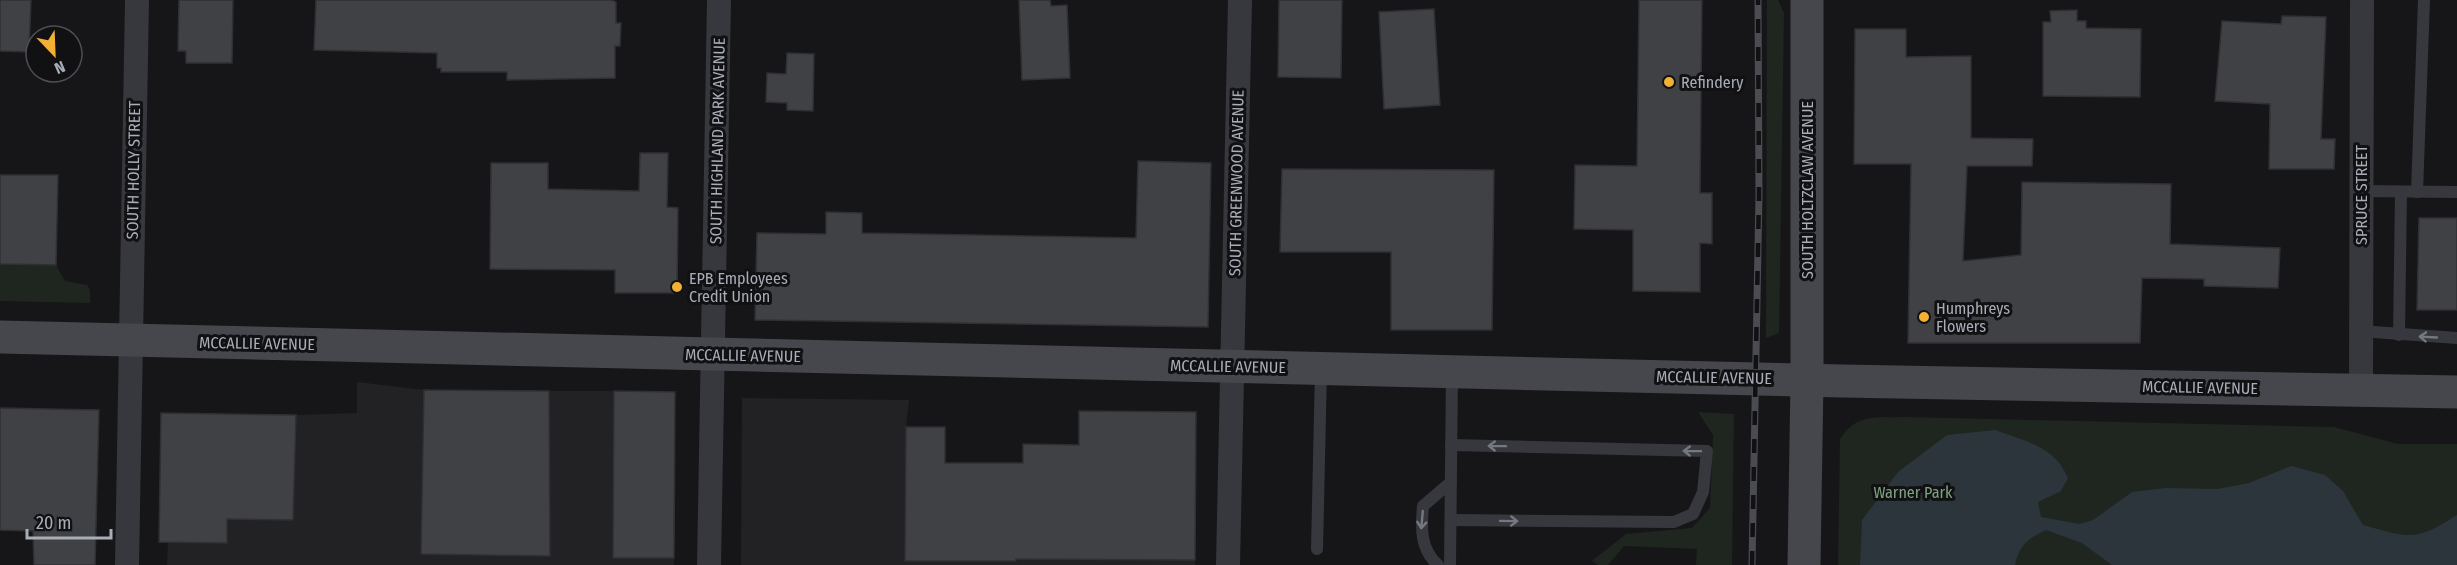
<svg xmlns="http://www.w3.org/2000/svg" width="2457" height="565" font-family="'Fira Sans Condensed',sans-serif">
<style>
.built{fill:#222225}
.green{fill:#1e261f}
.water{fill:#2c353c}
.building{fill:#404145;stroke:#303034;stroke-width:1.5}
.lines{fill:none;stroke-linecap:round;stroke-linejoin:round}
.lane{stroke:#37383d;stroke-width:12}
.street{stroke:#37383d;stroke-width:24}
.secondary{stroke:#45474d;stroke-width:33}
.rail-casing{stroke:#4a4c52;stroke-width:7}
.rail{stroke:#111113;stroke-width:4.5;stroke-dasharray:14;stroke-linecap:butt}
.oneway{stroke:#757881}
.poi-dot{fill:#f2b134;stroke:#111113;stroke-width:2}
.labels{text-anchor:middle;stroke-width:6;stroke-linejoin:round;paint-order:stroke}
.poi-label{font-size:16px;fill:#a8adb8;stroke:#111113;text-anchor:start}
.street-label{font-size:16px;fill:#a8adb8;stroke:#111113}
.park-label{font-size:16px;fill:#7fa381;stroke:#111113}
</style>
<rect width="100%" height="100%" fill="#161618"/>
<g class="built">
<polygon points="357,382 424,390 421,554 549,556 549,391 614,391 613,558 674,558 674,565 167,565 168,542 227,543 227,519 293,520 296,415 357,413"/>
<polygon points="742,398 909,400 906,427 906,561 1016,561 1022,559 1195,560 1195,565 741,565"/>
</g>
<g class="green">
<polygon points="1767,0 1778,0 1784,13 1779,333 1766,338"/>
<polygon points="0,264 56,265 65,281 87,285 90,290 90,303 0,301"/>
<polygon points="1698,412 1734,414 1732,565 1696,565 1697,549 1624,546 1608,565 1598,565 1592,561 1626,534 1692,528 1710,508 1713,435"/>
<path d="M1904,417L2334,427L2398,444H2457V565H1838L1840,439C1856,413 1877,418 1904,417Z"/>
</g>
<path class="water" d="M1995,430C2026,442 2054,445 2068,478L2061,491L2038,502L2041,517L2080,524L2093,520L2132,492L2166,488L2217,489L2249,483L2291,466L2325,475L2343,491L2363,525C2410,538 2415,542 2457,515V565H2112L2082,543L2046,530C2029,538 2019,545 2015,565H1860L1862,520L1898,472L1947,435Z"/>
<g class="building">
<polygon points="0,0 31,0 29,52 0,51"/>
<polygon points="179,0 233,0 232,63 186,63 186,51 178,51"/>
<polygon points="316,0 611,0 616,2 616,23 621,23 620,46 615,46 615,78 507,80 507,72 441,72 441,68 437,68 437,53 314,50"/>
<polygon points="1019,0 1050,0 1051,6 1067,5 1070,78 1022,80"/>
<polygon points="1279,0 1342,0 1341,78 1278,77"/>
<polygon points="1639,0 1702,0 1700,193 1712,193 1712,244 1700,243 1700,292 1633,291 1633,230 1574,229 1575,165 1637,166"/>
<polygon points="1434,9 1440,105 1384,109 1379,12"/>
<polygon points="2077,10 2077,21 2086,21 2086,28 2141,29 2140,97 2043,96 2043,22 2051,22 2050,11"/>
<polygon points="2282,16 2326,17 2321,139 2335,139 2334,169 2269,169 2270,104 2215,101 2222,21 2281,24"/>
<polygon points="1855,29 1906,29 1906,57 1971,56 1971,138 2033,139 2032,166 1967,166 1963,261 2021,255 2022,182 2171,184 2170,244 2280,248 2278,288 2204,286 2204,279 2142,278 2140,343 1908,343 1911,164 1854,164"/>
<polygon points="787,53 814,54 813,111 787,110 787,103 766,102 767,73 786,74"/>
<polygon points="640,153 668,153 667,207 678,208 677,293 615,293 615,270 490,269 491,163 548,163 548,189 639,191"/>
<polygon points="1138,161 1211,163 1208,327 755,320 757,233 826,234 826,212 862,213 862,233 1136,238"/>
<polygon points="1282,169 1494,170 1492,330 1391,330 1391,252 1280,252"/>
<polygon points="0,175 58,175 56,265 0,264"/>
<polygon points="2419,218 2457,218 2457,310 2417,310"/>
<polygon points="424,390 549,391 550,556 421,554"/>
<polygon points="614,391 675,392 674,558 613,558"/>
<polygon points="0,408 99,410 95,565 34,565 33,531 0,530"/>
<polygon points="1079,411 1196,412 1195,560 1016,559 1016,561 905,561 906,427 945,427 945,463 1023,463 1023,444 1079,445"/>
<polygon points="161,413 296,415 293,520 227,519 227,543 159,542"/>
</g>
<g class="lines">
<g class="lane">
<polyline points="2361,191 2457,192"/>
<polyline points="2417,192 2424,0"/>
<polyline points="2360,331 2457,338"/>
<polyline points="2399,335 2401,192"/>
<polyline points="1451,520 1674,522 1693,514 1703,492 1707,451 1451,445"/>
<polyline points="1317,549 1321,369"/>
<path d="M1438,565C1420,549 1421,528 1423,506L1451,482"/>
<polyline points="1450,565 1452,374"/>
</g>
<g class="street">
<polyline points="2361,390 2362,0"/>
<polyline points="127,565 137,0"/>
<polyline points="709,565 719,0"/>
<polyline points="1228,565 1240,0"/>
</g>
<g class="secondary">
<polyline points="0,337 1843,381 2457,392"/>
<polyline points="1804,565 1807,380 1807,0"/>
</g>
<g class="rail-casing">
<polyline id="rail" points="1752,565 1759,195 1758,0"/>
</g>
<use href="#rail" class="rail"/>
</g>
<defs><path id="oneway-shaft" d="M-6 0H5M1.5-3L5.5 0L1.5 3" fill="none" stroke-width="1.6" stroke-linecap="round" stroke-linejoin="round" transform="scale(1.5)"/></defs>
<g class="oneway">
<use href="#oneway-shaft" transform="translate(2428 337) rotate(-177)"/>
<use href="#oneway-shaft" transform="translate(1497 446) rotate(-179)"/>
<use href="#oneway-shaft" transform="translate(1692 451) rotate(-179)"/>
<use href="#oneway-shaft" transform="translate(1422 520) rotate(95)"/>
<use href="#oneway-shaft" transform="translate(1509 521) rotate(1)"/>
</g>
<g class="poi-dot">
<circle cx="1669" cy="82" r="6"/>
<circle cx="677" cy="287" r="6"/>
<circle cx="1924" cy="317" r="6"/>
</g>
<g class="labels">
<g class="poi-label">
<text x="1681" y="88">Refindery</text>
<text x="689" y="284">EPB Employees<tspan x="689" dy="18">Credit Union</tspan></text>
<text x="1936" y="314">Humphreys<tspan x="1936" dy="18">Flowers</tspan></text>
</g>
<g class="street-label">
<text transform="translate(717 141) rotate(-89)" y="6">SOUTH HIGHLAND PARK AVENUE</text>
<text transform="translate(133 170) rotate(-89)" y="6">SOUTH HOLLY STREET</text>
<text transform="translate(1236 183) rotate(-89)" y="6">SOUTH GREENWOOD AVENUE</text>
<text transform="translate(1807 190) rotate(-90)" y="6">SOUTH HOLTZCLAW AVENUE</text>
<text transform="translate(2361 195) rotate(-90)" y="6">SPRUCE STREET</text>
<text transform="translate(257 343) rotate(1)" y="6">MCCALLIE AVENUE</text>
<text transform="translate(743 355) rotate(1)" y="6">MCCALLIE AVENUE</text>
<text transform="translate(1228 366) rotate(1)" y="6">MCCALLIE AVENUE</text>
<text transform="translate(1714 377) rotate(1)" y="6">MCCALLIE AVENUE</text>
<text transform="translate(2200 387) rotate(1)" y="6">MCCALLIE AVENUE</text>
</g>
<g class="park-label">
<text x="1913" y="498">Warner Park</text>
</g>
</g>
<g transform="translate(54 54) rotate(157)"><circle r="28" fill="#111113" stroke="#4d4f55" stroke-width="1.5"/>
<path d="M0-4.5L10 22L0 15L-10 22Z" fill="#f2b134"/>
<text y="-9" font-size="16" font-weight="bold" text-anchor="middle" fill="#a8adb8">N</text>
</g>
<path d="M27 529v9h84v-9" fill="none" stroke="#a8adb8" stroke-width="3"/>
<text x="36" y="529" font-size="18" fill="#a8adb8" stroke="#111113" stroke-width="4.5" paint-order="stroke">20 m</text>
</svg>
